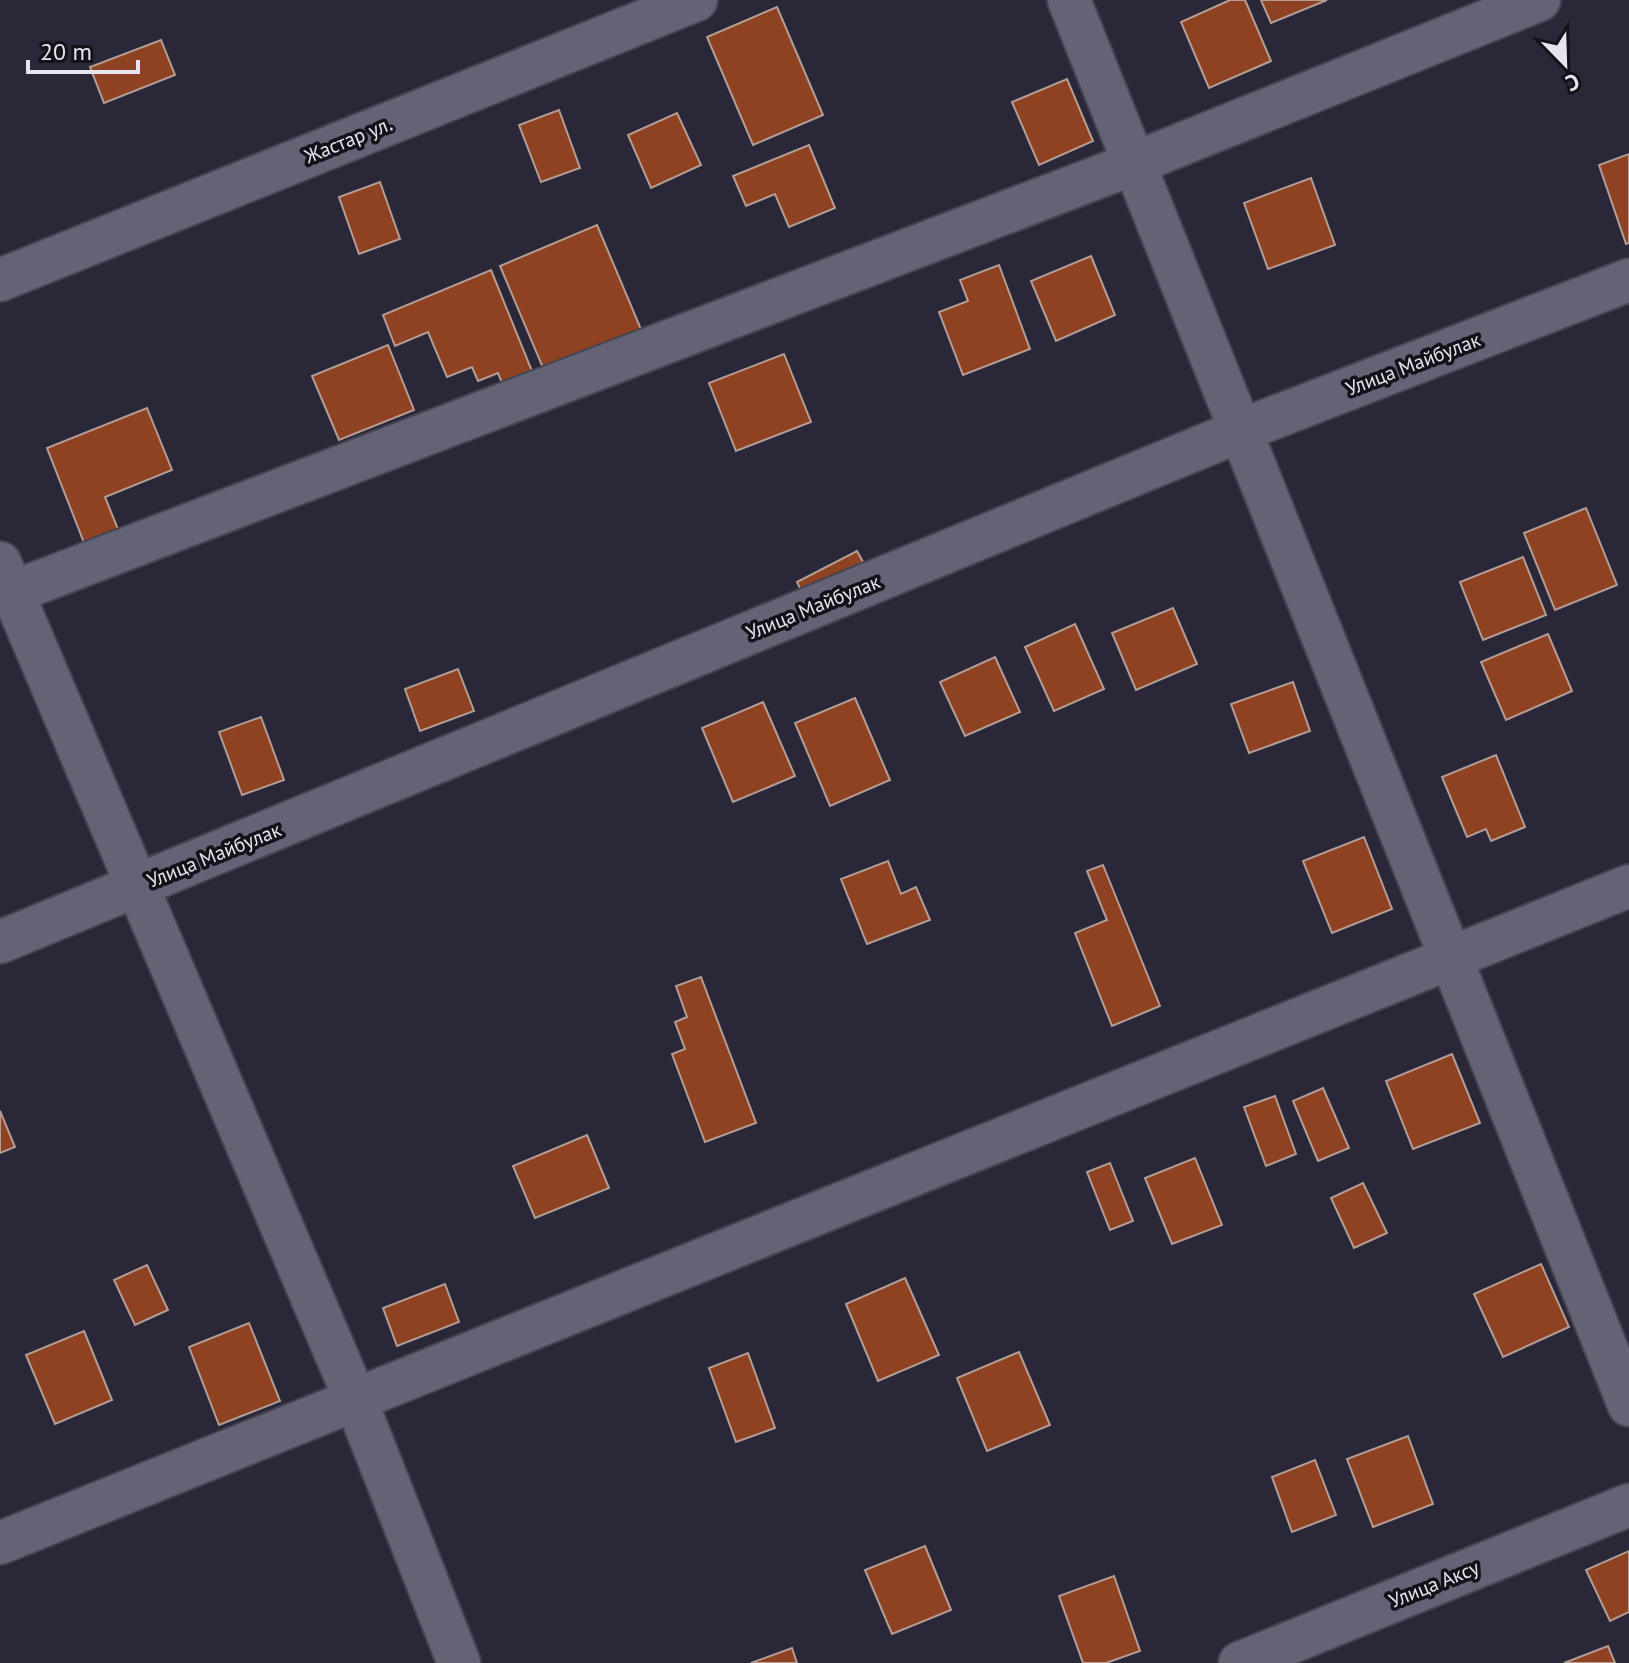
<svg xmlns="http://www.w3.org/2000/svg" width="1629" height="1663" font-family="'PT Sans',sans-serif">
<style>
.building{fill:#8f4222;stroke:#b39d95;stroke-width:2}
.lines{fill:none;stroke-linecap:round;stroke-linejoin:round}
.minor-casing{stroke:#454451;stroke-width:46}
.minor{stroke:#646375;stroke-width:42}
.labels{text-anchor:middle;stroke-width:7;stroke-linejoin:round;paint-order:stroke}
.street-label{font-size:20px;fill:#e5e5f0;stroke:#131219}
</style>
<rect width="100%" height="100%" fill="#2a2838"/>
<g class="building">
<polygon points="1230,0 1245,0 1271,61 1209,88 1181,22"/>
<polygon points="1261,0 1327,0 1271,23"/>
<polygon points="777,7 823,115 753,145 707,37"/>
<polygon points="161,40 175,75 104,103 90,67"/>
<polygon points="1067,79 1093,141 1039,165 1012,102"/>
<polygon points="559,110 580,168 541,182 519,125"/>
<polygon points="677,113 701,165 651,188 628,135"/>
<polygon points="809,145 835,208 789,227 775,194 746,206 733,176"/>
<polygon points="1629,154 1629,243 1626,244 1599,165"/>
<polygon points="1311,178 1335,245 1268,269 1244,203"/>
<polygon points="380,182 400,239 359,254 339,197"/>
<polygon points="597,225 643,334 546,375 500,266"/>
<polygon points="1091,256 1115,315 1056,341 1031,281"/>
<polygon points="999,265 1030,349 963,375 939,312 968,301 960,280"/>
<polygon points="491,270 536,381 506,393 498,373 478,381 472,367 447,377 428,332 395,346 383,315"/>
<polygon points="388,345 414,410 339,440 312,376"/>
<polygon points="784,354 811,422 736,451 709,383"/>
<polygon points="147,408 172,470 105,497 122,539 88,553 47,448"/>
<polygon points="1586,508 1617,585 1555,610 1524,533"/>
<polygon points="857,551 867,569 806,601 797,582"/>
<polygon points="1523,557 1546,615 1483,640 1460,582"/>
<polygon points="1173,608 1197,664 1136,690 1112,633"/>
<polygon points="1075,624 1104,689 1054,711 1025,647"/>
<polygon points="1548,634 1572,691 1506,720 1481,662"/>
<polygon points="995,657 1020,712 965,736 940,682"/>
<polygon points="458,669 474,711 420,731 405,689"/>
<polygon points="1293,682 1310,731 1249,753 1231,704"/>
<polygon points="855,698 890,780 830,806 795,723"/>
<polygon points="763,702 795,776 733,802 702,728"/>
<polygon points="261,717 284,780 242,795 219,732"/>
<polygon points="1496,755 1525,827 1491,841 1486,829 1467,837 1442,777"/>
<polygon points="1364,837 1392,909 1332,933 1303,861"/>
<polygon points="888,861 901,894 916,887 930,920 867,944 841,879"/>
<polygon points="1103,865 1160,1006 1112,1026 1075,933 1107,920 1087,871"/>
<polygon points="701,977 756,1123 705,1142 672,1054 685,1049 675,1022 687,1017 676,986"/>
<polygon points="1452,1054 1480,1123 1413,1149 1386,1081"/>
<polygon points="1323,1088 1349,1148 1318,1161 1293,1101"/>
<polygon points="1275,1096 1296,1154 1266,1166 1244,1107"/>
<polygon points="0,1111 15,1147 0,1153"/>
<polygon points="587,1135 609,1188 535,1218 513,1166"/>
<polygon points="1195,1158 1222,1225 1172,1244 1145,1178"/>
<polygon points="1110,1163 1133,1221 1110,1230 1087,1172"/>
<polygon points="1363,1183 1387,1233 1354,1248 1331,1198"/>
<polygon points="1541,1264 1569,1327 1503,1357 1474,1294"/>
<polygon points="147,1265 168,1310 135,1325 114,1280"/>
<polygon points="905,1278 939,1355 878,1381 846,1304"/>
<polygon points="445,1284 459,1322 397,1346 383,1308"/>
<polygon points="249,1323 280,1401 219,1425 189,1347"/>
<polygon points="84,1331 112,1400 55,1424 26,1355"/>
<polygon points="1019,1352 1050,1425 987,1451 957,1378"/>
<polygon points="748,1353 775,1428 736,1442 709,1368"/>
<polygon points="1408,1436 1433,1504 1373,1527 1347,1459"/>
<polygon points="1315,1460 1336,1515 1292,1532 1272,1477"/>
<polygon points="925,1546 951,1610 892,1634 865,1570"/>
<polygon points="1629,1551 1629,1612 1610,1621 1586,1570"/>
<polygon points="1114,1576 1140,1651 1106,1663 1083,1663 1059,1596"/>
<polygon points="1608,1646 1615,1663 1564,1663"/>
<polygon points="792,1648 797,1663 751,1663"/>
</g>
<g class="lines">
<g class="minor-casing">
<g id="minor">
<polyline points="1069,0 1629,1405"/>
<polyline points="0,280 696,0"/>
<polyline points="0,563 356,1401 459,1663"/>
<polyline points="0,597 1135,163 1539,0"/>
<polyline points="0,942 1242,430 1629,280"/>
<polyline points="0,1543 1629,886"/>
<polyline points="1240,1663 1629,1505"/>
</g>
</g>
<use href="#minor" class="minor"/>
</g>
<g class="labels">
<g class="street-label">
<text transform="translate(348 140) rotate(-22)" y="7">Жастар ул.</text>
<text transform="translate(1413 364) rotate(-21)" y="7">Улица Майбулак</text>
<text transform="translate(813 607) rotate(-22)" y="7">Улица Майбулак</text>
<text transform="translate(214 855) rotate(-22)" y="7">Улица Майбулак</text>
<text transform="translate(1434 1584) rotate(-22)" y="7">Улица Аксу</text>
</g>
</g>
<g transform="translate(1565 64) rotate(157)" stroke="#131219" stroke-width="6" paint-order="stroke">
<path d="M0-6L14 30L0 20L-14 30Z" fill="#e5e5f0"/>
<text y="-12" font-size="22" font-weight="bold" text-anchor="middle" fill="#e5e5f0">С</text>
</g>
<path d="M28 60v12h110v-12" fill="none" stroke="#e5e5f0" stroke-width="4"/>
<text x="40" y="60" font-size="24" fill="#e5e5f0" stroke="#131219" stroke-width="6" paint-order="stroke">20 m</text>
</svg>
